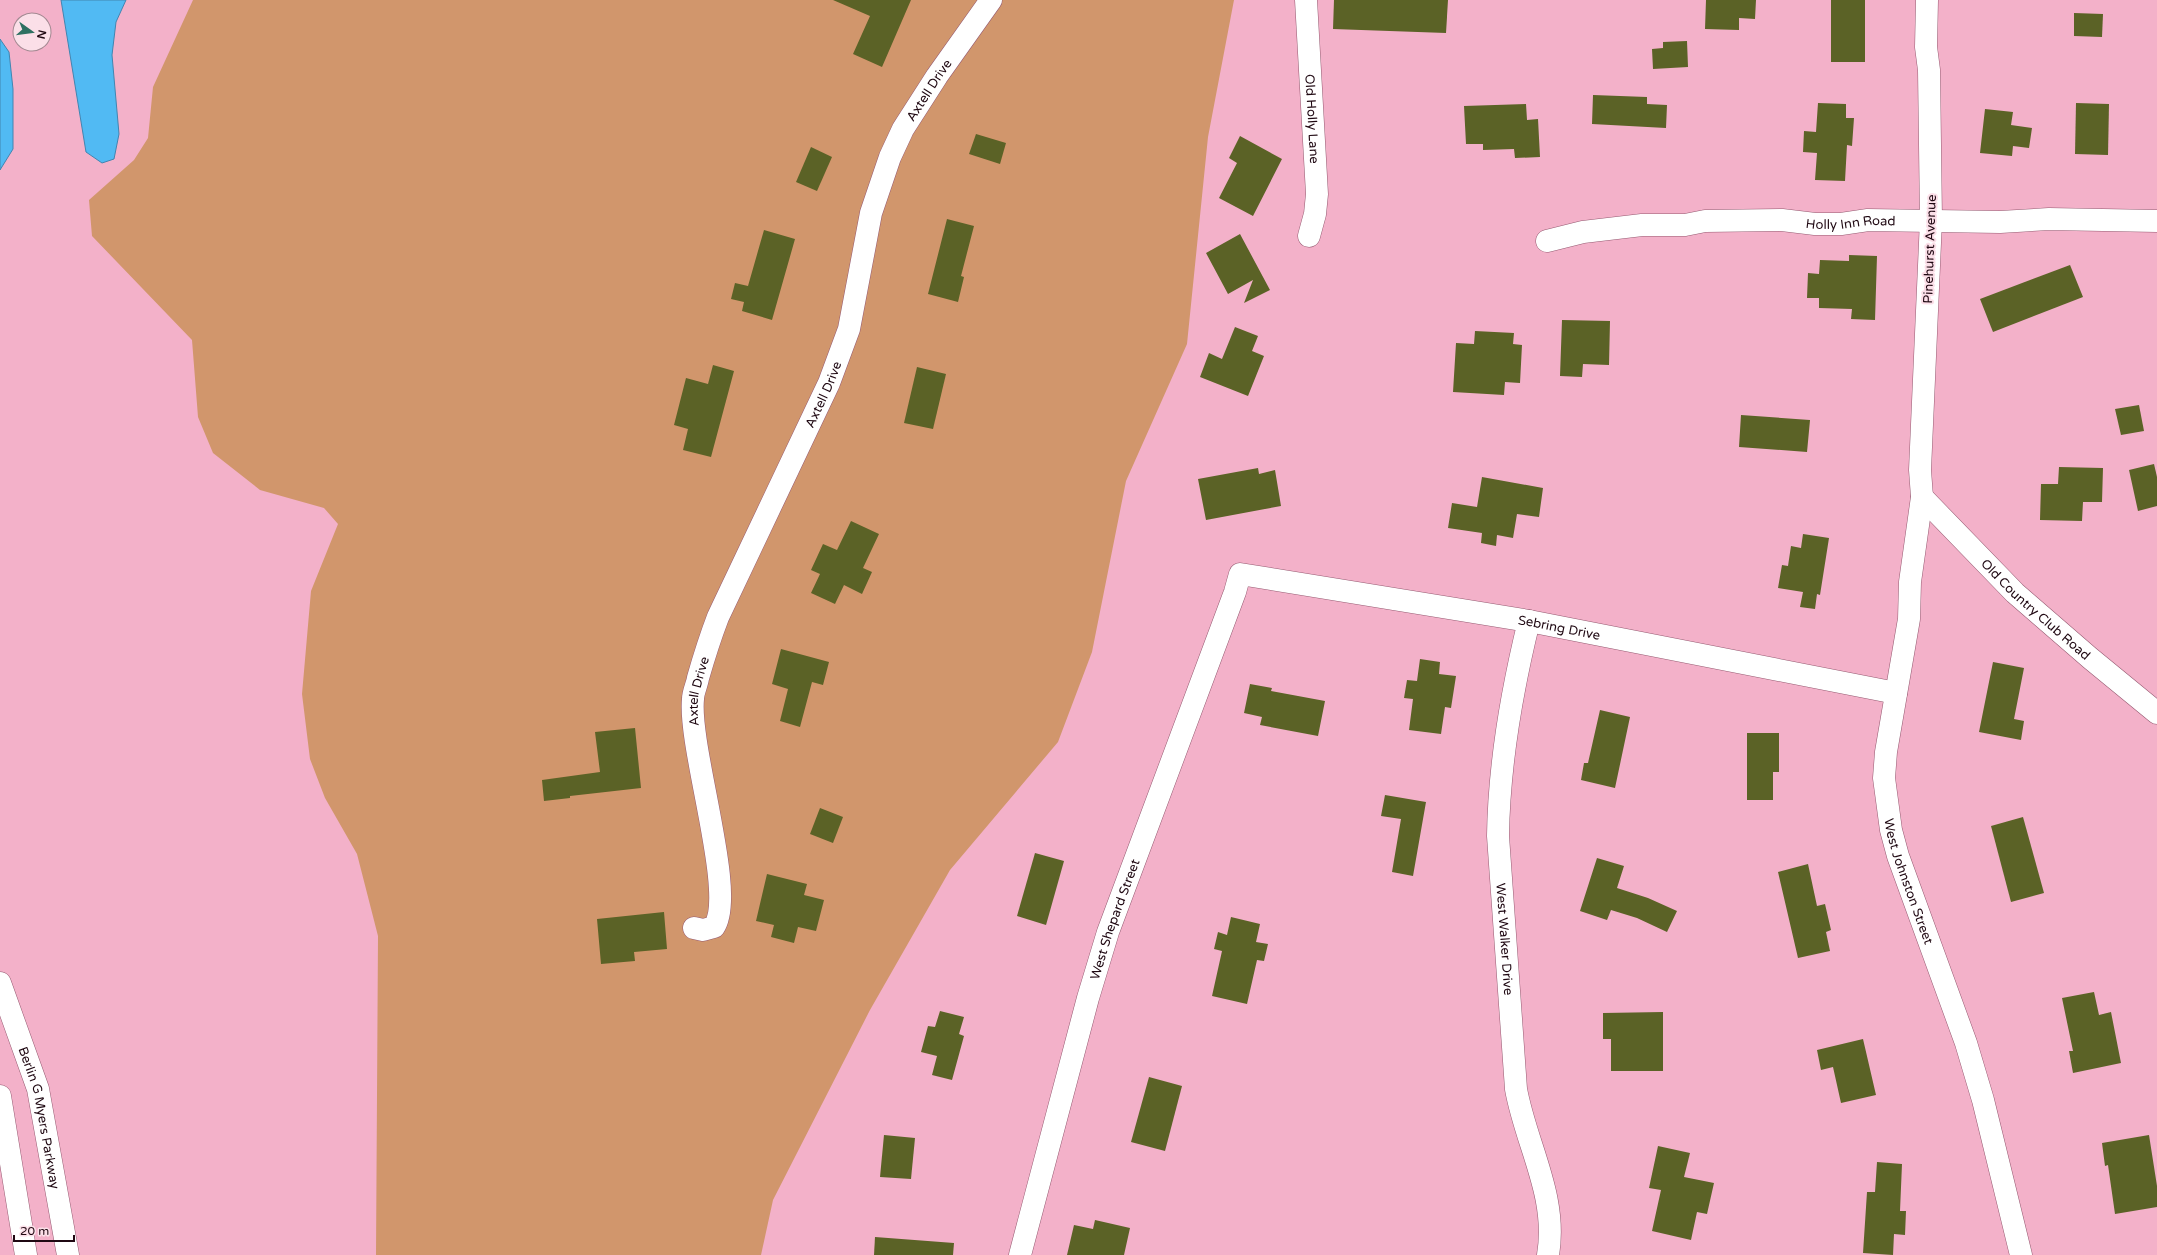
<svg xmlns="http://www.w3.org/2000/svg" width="2157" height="1255" font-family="'Varela Round',sans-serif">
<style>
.green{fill:#d1966c}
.water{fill:#51baf3;stroke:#4285b0}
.building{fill:#5b6226}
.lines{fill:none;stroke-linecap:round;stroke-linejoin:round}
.minor-casing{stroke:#955a71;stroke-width:23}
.major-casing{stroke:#955a71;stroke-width:23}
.minor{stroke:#fff;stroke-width:22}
.major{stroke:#fff;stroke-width:22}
.labels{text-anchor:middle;stroke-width:4;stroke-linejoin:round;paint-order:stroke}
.street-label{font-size:13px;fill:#1f0812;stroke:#fbdfe8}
</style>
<rect width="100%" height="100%" fill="#f3b1c9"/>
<polygon class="green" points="193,0 1234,0 1208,137 1187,344 1126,481 1092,652 1058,742 950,870 870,1010 773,1200 761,1255 376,1255 378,936 357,854 325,798 310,759 302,694 311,591 338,524 324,508 260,490 213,453 198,417 192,340 92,236 89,200 134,160 148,138 153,87"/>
<g class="water">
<polygon points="61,0 126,0 116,22 112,55 119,134 114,159 102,163 86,152"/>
<polygon points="0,39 9,52 13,89 13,149 0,170"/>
</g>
<g class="building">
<polygon points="833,0 911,0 882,67 853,54 870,16"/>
<polygon points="1334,0 1448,0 1446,33 1333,29"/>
<polygon points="1706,0 1756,0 1755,19 1739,18 1739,30 1705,29"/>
<rect x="1831" y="0" width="34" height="62"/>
<polygon points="2074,13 2103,14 2102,37 2074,36"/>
<polygon points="1687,41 1688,67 1653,69 1652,49 1663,48 1663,42"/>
<polygon points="1593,95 1647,97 1647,104 1667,105 1666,128 1592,124"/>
<polygon points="1818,103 1846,104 1846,118 1854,118 1852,146 1847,145 1845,181 1815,180 1817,153 1803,152 1804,131 1816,132"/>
<polygon points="2076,103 2109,104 2108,155 2075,154"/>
<polygon points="1526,104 1527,120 1538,119 1540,157 1515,158 1514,149 1483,150 1483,144 1466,144 1464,106"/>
<polygon points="1985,109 2013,112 2011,125 2032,128 2029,148 2013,146 2012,156 1980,153"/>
<polygon points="976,134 1006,143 1000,164 969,154"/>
<polygon points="1240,136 1282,159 1253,216 1219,198 1237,163 1229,158"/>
<polygon points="811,147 832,157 817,191 796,182"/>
<polygon points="947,219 974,226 961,276 964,277 958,302 928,294"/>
<polygon points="764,230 795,239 772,320 742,311 744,302 731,299 735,283 748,286"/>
<polygon points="1240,234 1270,290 1244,303 1253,280 1228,294 1206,253"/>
<polygon points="1849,255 1877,256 1875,320 1851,319 1852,309 1819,308 1819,298 1807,298 1808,273 1819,274 1820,260 1849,261"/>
<polygon points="2070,265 2083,297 1993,332 1980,299"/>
<polygon points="1562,320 1610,321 1609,365 1583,364 1582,377 1560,376"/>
<polygon points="1235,327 1258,336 1252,351 1264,356 1248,396 1200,377 1209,353 1222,359"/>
<polygon points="1475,331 1514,333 1513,344 1522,345 1520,383 1505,382 1504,395 1453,392 1456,343 1474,344"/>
<polygon points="713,365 734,371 711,457 683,450 688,429 674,425 686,378 708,384"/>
<polygon points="917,367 946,374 933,429 904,423"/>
<polygon points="2139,405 2144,431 2121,435 2115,409"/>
<polygon points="1741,415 1810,420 1807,452 1739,447"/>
<polygon points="2154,464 2157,477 2157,506 2138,511 2129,470"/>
<polygon points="2059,467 2103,468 2102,502 2083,502 2082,521 2040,520 2041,484 2058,484"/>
<polygon points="1258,468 1259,474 1275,470 1281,506 1206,520 1198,479"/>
<polygon points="1482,477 1543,488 1539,517 1517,514 1513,538 1497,535 1496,546 1481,543 1482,533 1448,528 1452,503 1477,507"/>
<polygon points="851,521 879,534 863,568 872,572 862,594 844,585 835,604 811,593 820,574 811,570 823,544 837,550"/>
<polygon points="1803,534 1829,538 1820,595 1817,594 1815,609 1800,607 1803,592 1778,588 1782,565 1788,566 1791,546 1801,548"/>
<polygon points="781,649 829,662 823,685 812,682 800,727 780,721 788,689 772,684"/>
<polygon points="1420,659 1440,662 1439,674 1456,676 1451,708 1445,707 1441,734 1409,730 1413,699 1404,698 1407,680 1417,681"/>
<polygon points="1993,662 2024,668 2014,719 2024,721 2021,740 1979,732"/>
<polygon points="1250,684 1272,688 1271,691 1325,701 1318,736 1260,725 1262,717 1244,713"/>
<polygon points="1600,710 1630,717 1615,788 1581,780 1584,763 1588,763"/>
<polygon points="635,728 641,788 570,796 570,798 544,801 542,780 600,772 595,732"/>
<polygon points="1747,733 1779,733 1779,772 1773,772 1773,800 1747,800"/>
<polygon points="1385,795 1426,802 1413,876 1392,872 1401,819 1381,816"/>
<polygon points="820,808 843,817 833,843 810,834"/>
<polygon points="2023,817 2044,893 2011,902 1991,826"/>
<polygon points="1035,853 1064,861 1046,925 1017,916"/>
<polygon points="1597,858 1624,866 1617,888 1648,898 1677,911 1667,932 1637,918 1611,910 1607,920 1580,911"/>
<polygon points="1808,864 1817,906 1825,904 1831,930 1826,932 1830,951 1798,958 1778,872"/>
<polygon points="767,874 807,884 804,895 824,900 816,931 798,927 794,943 771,937 774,925 756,921"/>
<polygon points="664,912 667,949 634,952 635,961 601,964 597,919"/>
<polygon points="1231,917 1260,924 1256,942 1268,944 1264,961 1257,960 1247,1004 1212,996 1222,951 1214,949 1218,932 1227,935"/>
<polygon points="2094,992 2099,1015 2111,1012 2121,1063 2073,1073 2069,1051 2073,1051 2062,998"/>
<polygon points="940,1011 964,1017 959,1034 964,1036 952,1080 932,1075 937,1056 921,1052 928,1026 935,1027"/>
<polygon points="1663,1012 1663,1071 1611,1071 1611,1039 1603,1039 1603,1013"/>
<polygon points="1863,1039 1876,1095 1841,1103 1833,1067 1821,1070 1817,1050"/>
<polygon points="1149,1077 1182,1086 1165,1151 1131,1142"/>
<polygon points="884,1135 915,1138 911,1179 880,1177"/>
<polygon points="2149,1135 2157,1186 2157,1207 2115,1214 2108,1165 2105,1166 2102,1143"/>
<polygon points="1658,1146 1690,1153 1684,1177 1714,1183 1707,1214 1697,1212 1691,1240 1652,1231 1661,1190 1649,1188"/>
<polygon points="1877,1162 1902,1164 1900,1211 1906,1211 1905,1235 1894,1234 1893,1255 1863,1253 1867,1192 1875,1192"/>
<polygon points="1095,1220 1130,1228 1124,1255 1067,1255 1074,1225 1093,1229"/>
<polygon points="875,1237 954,1243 953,1255 874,1255"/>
</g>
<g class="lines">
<g class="minor-casing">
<g id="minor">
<path id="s1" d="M1306,0L1317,194L1315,214L1309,236"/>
<path id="s2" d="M1927,0L1926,47L1929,70L1931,220L1920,470L1922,497L1910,582L1909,619L1886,752L1884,778L1891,830L1898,856L1966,1043L1983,1100L2021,1255"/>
<path id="s3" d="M1547,241L1583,232L1642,225H1685L1705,221L1782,220L1815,224H1841L1868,220L2000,222L2049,219L2157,221"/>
<path id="s4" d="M1922,497L2015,593L2090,658L2157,713"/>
<path id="s5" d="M1529,621C1512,690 1499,766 1498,836L1516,1089C1526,1145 1558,1196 1548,1255"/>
<path id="s6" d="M694,928L703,930L714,927C737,895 688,748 693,699C693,692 697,685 698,678C704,657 710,638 718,617L829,383L849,329L871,213L890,157L903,129L937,76L991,0"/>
<path id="s7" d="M1020,1255L1088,998L1108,932L1235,592L1240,574L1529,621L1896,693"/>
</g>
</g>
<g class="major-casing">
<g id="major">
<path id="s8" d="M0,983L38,1089L68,1255"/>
<polyline points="0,1096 26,1255"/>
</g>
</g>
<use href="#minor" class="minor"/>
<use href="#major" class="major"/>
</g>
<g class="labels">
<g class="street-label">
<text dy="5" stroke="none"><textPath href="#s6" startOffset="909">Axtell Drive</textPath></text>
<text dy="5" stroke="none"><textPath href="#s1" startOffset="119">Old Holly Lane</textPath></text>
<text dy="5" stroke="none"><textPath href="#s3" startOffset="306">Holly Inn Road</textPath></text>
<text transform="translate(1929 249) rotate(-88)" y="5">Pinehurst Avenue</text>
<text dy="5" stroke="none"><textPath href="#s6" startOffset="584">Axtell Drive</textPath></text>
<text dy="5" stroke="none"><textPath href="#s4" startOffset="160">Old Country Club Road</textPath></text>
<text dy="5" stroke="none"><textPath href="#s7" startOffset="1040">Sebring Drive</textPath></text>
<text dy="5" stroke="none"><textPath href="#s6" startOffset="260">Axtell Drive</textPath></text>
<text dy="5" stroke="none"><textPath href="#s2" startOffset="888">West Johnston Street</textPath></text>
<text dy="5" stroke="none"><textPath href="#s7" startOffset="349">West Shepard Street</textPath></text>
<text dy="5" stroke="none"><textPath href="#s5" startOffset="321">West Walker Drive</textPath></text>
<text dy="5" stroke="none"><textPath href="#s8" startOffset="141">Berlin G Myers Parkway</textPath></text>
</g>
</g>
<g transform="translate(32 32) rotate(104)"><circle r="19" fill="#fbdfe8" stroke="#a38992"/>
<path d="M0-3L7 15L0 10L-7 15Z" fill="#2e7061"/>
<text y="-6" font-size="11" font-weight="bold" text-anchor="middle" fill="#1f0812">N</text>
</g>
<path d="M14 1235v6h60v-6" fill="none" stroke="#1f0812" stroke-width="2"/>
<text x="20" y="1235" font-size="12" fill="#1f0812" stroke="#fbdfe8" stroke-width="3" paint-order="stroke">20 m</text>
</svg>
